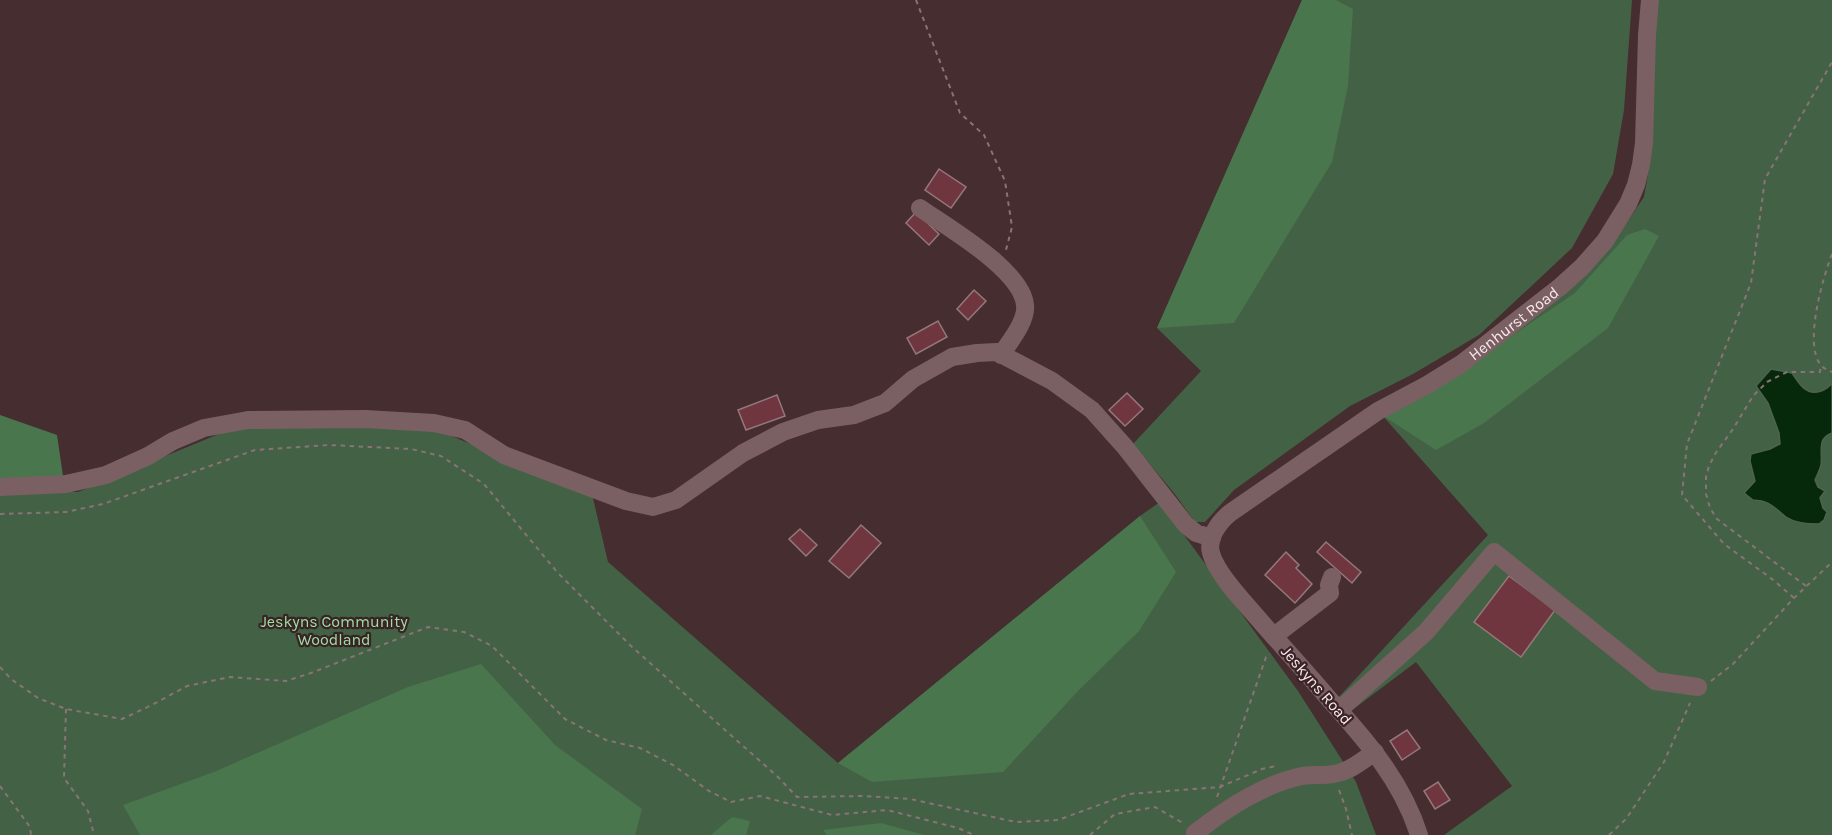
<svg xmlns="http://www.w3.org/2000/svg" width="1832" height="835" font-family="Karla,sans-serif">
<style>
.green{fill:#436245}
.forest{fill:#49764c}
.water{fill:#06290b;stroke:#4f624e;stroke-width:1.5}
.building{fill:#6f3640;stroke:#94787b;stroke-width:1.5}
.lines{fill:none;stroke-linecap:round;stroke-linejoin:round}
.path{stroke:#897376;stroke-width:2;stroke-dasharray:4.5 4.5;stroke-linecap:butt}
.minor{stroke:#7b6063;stroke-width:18}
.labels{text-anchor:middle;stroke-width:4.5;stroke-linejoin:round;paint-order:stroke}
.street-label{font-size:16px;fill:#f9e8ea;stroke:#3a2326}
.park-label{font-size:16px;fill:#9be09f;stroke:#3a2326}
</style>
<rect width="100%" height="100%" fill="#452d30"/>
<g class="green">
<polygon points="1302,0 1632,0 1624,110 1613,174 1572,248 1479,335 1413,374 1350,406 1234,490 1205,522 1195,522 1174,493 1133,444 1201,371 1157,328"/>
<polygon points="1656,0 1832,0 1832,835 1444,835 1512,786 1416,662 1351,711 1338,698 1488,535 1382,415 1615,240 1644,197 1650,163"/>
<polygon points="316,425 437,430 592,494 608,562 838,763 1140,516 1160,502 1298,691 1356,782 1376,835 0,835 0,491 78,492 231,429"/>
</g>
<g class="forest">
<polygon points="1302,0 1336,0 1353,9 1348,86 1332,162 1234,323 1157,328"/>
<polygon points="1645,229 1659,236 1608,328 1484,423 1436,450 1382,415 1460,371 1575,293 1627,235"/>
<polygon points="0,415 57,435 63,476 0,480"/>
<polygon points="1140,516 1176,572 1139,631 1078,691 1003,772 872,782 838,763"/>
<polygon points="481,664 555,745 642,809 635,835 140,835 123,805 214,772 408,687"/>
<polygon points="732,817 750,821 746,835 711,835"/>
<polygon points="881,823 924,835 827,835 823,830"/>
</g>
<path class="water" d="M1771,369L1792,373C1795,377 1800,386 1805,389C1814,396 1826,391 1832,383V433C1816,439 1823,452 1821,465C1820,470 1817,475 1815,480L1818,487L1825,491L1820,498L1823,508L1827,512L1824,520L1819,524C1808,524 1795,523 1786,517C1773,507 1771,501 1753,500L1744,493L1755,481L1750,461L1751,454L1770,449L1780,444L1779,433L1768,403L1756,386Z"/>
<g class="building">
<polygon points="939,169 966,187 951,208 925,190"/>
<polygon points="916,212 939,234 929,245 906,223"/>
<polygon points="974,290 986,301 968,320 957,309"/>
<polygon points="938,321 947,337 916,354 907,338"/>
<polygon points="1127,393 1143,409 1125,426 1109,410"/>
<polygon points="777,395 785,416 746,430 738,410"/>
<polygon points="861,525 881,543 849,578 829,561"/>
<polygon points="800,529 817,545 806,556 789,539"/>
<polygon points="1326,542 1361,572 1352,583 1317,552"/>
<polygon points="1286,552 1299,565 1296,568 1312,584 1295,603 1265,575"/>
<polygon points="1509,576 1555,610 1521,657 1474,622"/>
<polygon points="1407,730 1420,748 1402,760 1390,741"/>
<polygon points="1438,782 1450,800 1435,809 1424,791"/>
</g>
<g class="lines">
<g class="path">
<polyline points="916,0 960,113 984,135 1005,181 1012,227 1006,250"/>
<path d="M1832,254C1823,277 1804,342 1820,364C1823,368 1827,370 1832,372"/>
<polyline points="0,514 66,512 103,504 255,450 329,445 411,449 441,456 484,484 557,572 631,646 779,778 797,797 864,796 910,799 1016,822 1058,820 1129,794 1220,787 1262,769 1276,766"/>
<polyline points="1806,586 1717,519 1710,508 1706,494 1706,477 1709,466 1715,454 1733,429 1753,396 1767,382 1787,372 1820,372 1821,365"/>
<polyline points="1794,598 1772,579 1724,544 1682,495 1687,444 1751,283 1765,179 1832,62"/>
<polyline points="0,667 11,679 38,698 66,709 122,719 152,705 187,686 230,677 286,681 311,673 428,627 464,632 492,646 565,719 606,740 640,748 673,765 709,791 731,802 760,796 832,815 887,810 958,828 974,835"/>
<polyline points="1711,681 1733,664 1794,598 1832,562"/>
<polyline points="66,709 64,778 88,811 94,835"/>
<polyline points="0,786 30,827 31,835"/>
<polyline points="1339,790 1346,809 1352,835"/>
<polyline points="1217,797 1266,657 1270,654"/>
<polyline points="1090,835 1115,814 1155,807 1183,823"/>
<polyline points="1609,835 1626,819 1664,762 1690,703"/>
</g>
<g class="minor">
<path d="M920,208C947,227 1022,270 1025,305C1027,321 1010,341 1001,355"/>
<polyline points="0,487 66,484 106,475 148,456 173,441 204,428 248,420 365,419 434,423 465,430 504,455 626,501 653,507 676,500 743,453 783,432 818,420 854,415 885,403 913,379 952,357 977,353 997,352 1052,381 1092,410 1125,447 1186,525 1196,533 1212,538"/>
<polyline points="1274,636 1330,593 1329,585 1332,577"/>
<polyline points="1339,710 1426,632 1494,552 1655,681 1698,687"/>
<path d="M1195,833C1226,809 1263,784 1302,776C1312,774 1324,776 1334,774C1351,771 1361,761 1375,752"/>
<path id="s1" d="M1419,835C1402,781 1366,740 1329,699C1307,673 1284,648 1262,623C1247,605 1217,575 1211,553C1207,538 1219,522 1230,513L1378,411L1427,385L1461,364L1561,286L1582,267L1605,241L1628,204L1636,185L1641,165L1644,143L1647,35L1650,0"/>
</g>
</g>
<g class="labels">
<g class="street-label">
<text dy="6" stroke="none"><textPath href="#s1" startOffset="741">Henhurst Road</textPath></text>
<text transform="translate(1317 685) rotate(49)" y="6">Jeskyns Road</text>
</g>
<g class="park-label">
<text x="334" y="627">Jeskyns Community<tspan x="334" dy="18">Woodland</tspan></text>
</g>
</g>
</svg>
